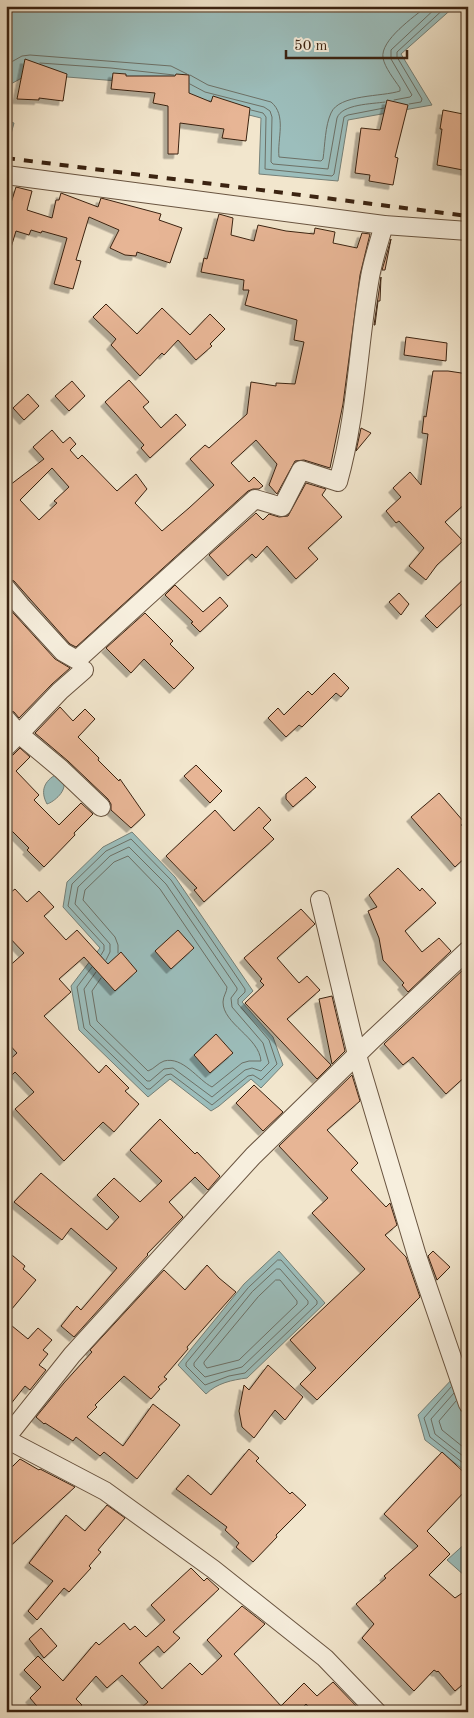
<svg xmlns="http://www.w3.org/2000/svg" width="474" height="1718" font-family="'Old Standard TT',serif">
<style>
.water{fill:#9cbebc;stroke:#758078}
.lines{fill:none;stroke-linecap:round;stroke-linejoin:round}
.shore{stroke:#6c7066;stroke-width:1}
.building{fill:#e7b595;stroke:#3b2311;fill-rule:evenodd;filter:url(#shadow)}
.minor-casing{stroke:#695440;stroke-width:20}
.minor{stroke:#f7efde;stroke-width:18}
.rail{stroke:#3b2311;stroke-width:4;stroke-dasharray:9 9;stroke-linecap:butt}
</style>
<defs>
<filter id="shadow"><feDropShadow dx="-4.5" dy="4.5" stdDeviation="0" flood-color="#0004"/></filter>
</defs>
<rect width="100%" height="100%" fill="#f2e6cd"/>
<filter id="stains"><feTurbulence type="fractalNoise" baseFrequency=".004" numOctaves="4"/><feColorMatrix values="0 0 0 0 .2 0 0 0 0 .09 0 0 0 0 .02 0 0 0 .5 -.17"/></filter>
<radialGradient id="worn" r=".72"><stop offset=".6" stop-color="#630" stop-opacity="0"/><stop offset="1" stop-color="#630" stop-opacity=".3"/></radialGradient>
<g class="water">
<polygon points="6,6 455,6 401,54 432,105 348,120 338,181 259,174 261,118 201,103 169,85 29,74 9,85 6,89"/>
<polygon points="6,121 14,123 8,145 6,145"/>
<path d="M57,774C58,775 63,780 63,781C68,790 54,802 47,804C40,791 44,781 57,774Z"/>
<polygon points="132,832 175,877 253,991 242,1002 273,1037 283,1065 261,1088 251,1079 219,1106 211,1111 170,1079 148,1097 79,1030 71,986 100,948 63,907 67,882 103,847"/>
<path d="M279,1251L325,1303L247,1378C232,1380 217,1383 206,1394L178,1365L244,1284Z"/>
<polygon points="456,1375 468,1375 468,1473 425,1440 418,1415"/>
<polygon points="468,1541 468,1575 465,1576 447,1560"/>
</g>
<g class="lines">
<g class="shore">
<polyline points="40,63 111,68 174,75"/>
<polyline points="6,65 22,56 30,55 171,66 187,74"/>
<path d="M190,75L208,85L271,102C287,115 277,139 279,157L321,161L323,159C325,145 325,126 331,113C339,94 382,97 400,91V88C394,79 385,68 383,58C380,40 414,17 427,6"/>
<path d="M190,84L205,92L264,107L270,111L272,117L271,162L273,164L328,169L337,118C342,104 372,104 385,102"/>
<polyline points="394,100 410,97 412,95 391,59 391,50 438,6"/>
<polyline points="409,104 421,102 422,99 397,57 397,52 447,6"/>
<polyline points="251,110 263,113 266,117 265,169 332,176 334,174 344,117 348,115 384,108"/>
<polyline points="92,967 77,987 84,1028 147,1089 150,1089 166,1075 171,1074 212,1105 248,1076 253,1075 261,1080 277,1064 269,1040 238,1004 238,999 245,992 245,989 171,880 131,839 106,851 72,884 68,906 104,945 104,950 101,955"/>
<polyline points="96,972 84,989 90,1025 147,1081 150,1081 164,1069 173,1068 212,1097 245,1070 252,1068 261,1071 269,1063 263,1043 232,1007 231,998 237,990 237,988 166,884 129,847 110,856 78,887 75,904 110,944 110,952 106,960"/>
<path d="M101,978L92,991L97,1021L148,1071C154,1069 158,1063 164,1061C183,1056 198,1080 212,1087L242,1063L249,1061H261C259,1037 223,1024 223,1002C223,996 227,992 227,987L160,889L128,856L114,862L85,890L83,900L115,937L118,945V953"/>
<polygon points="278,1260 281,1260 317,1301 317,1304 245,1373 229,1376 205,1385 186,1366 186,1363 248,1288"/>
<polygon points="277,1269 280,1269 308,1301 308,1304 242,1367 205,1377 194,1366 194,1363 252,1292"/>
<polygon points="276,1280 280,1280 297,1301 297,1304 239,1360 207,1368 204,1364 204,1362 258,1297"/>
<polyline points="451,1387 424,1418 430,1437 468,1467"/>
<polyline points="454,1393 431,1419 435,1434 468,1460"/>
<polyline points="456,1401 439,1421 442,1430 468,1451"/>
</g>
</g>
<g class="building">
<polygon points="25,59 67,74 63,101 39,98 39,100 17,99"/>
<polygon points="113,73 126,74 126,76 175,76 176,74 189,75 189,93 211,102 213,96 250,108 246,141 222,138 224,129 180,123 178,154 168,154 168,106 153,103 155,93 111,89"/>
<polygon points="387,100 408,105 395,157 398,158 393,185 369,181 370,175 355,173 361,128 380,130"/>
<polygon points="443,110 468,115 468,171 437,165 442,129 440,129"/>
<polygon points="16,187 32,191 27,210 52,218 56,200 59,200 61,193 98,207 101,198 161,214 159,220 182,228 170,263 137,252 136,256 125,255 110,248 119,230 89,217 76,260 81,261 73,289 54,284 67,238 42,231 41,233 31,230 29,235 16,231 9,254 6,254 6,219"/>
<path d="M219,214L233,218L231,235L254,241L258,225L286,231L314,234L315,228L335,232L333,243L357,248L362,233L370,234L360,275L343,404L330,468L304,460L295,461L277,494L269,485L277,464L256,440L231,463L249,482L254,477L263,486L259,489H253L248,491L76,647L70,644L14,581L7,578L12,572L6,565V482L10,485L44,459L33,447L52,430L63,443L70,437L76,444L70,450L78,459L82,455L117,491L136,474L147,489L135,503L162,531L189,508L214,485L190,459L205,445L209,448L247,414L251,382L276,386V383L295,384L304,342L294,340L297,320L245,305L249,290H243L244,280L201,272L204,258L207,259ZM52,468L69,487L54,501L57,503L39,520L20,500Z"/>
<polygon points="391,239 385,270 382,270 385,260"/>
<polygon points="381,277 380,301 378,301 375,325 374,325"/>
<polygon points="106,304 137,334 162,308 190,335 210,314 225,329 210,344 212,346 196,360 178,340 164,355 162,353 140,376 111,345 116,339 93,317"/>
<polygon points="406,337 447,343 446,361 404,355"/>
<polygon points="433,371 448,371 468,374 468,393 465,412 468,413 468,501 445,522 463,541 437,565 426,580 409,566 424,548 399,521 396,523 386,511 401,497 393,488 410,472 421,485 428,434 422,433 424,416 426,417"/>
<polygon points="129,380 149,402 143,407 161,428 176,414 186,425 150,458 141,448 144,445 105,402"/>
<polygon points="72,381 85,396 69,411 55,396"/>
<polygon points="28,394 39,406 24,420 13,408"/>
<polygon points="361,428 371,433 356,451 360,433"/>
<polygon points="306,483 326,489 322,495 342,517 308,548 318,559 296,579 267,546 256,558 252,554 228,576 209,555 256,513 263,520 269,514 279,517 288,516"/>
<polygon points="468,575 468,598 437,628 425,616"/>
<polygon points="175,585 203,612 220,597 228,606 200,632 191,623 193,622 165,595"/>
<polygon points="399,593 409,604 401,615 389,602"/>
<polygon points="6,605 55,659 70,668 52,684 19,718 14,712 6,709"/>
<polygon points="145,613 173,641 170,644 194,668 174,689 144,659 131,673 106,648"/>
<polygon points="334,673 349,688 341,697 336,693 302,727 299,725 286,737 268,718 278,708 284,715 308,691 312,695"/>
<polygon points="60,707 73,721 85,709 95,719 78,737 99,758 98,760 119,781 120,779 145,815 131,828 111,810 111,804 108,799 68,761 35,733"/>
<polygon points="20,748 30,757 16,771 39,795 34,800 59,825 81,803 93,814 74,833 75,835 44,867 27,850 29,848 6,825 6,757 13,755"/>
<polygon points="196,765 222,791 210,803 184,776"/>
<polygon points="306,777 316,787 293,807 286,799 286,794"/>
<polygon points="439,793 464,822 461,825 468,832 468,855 455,867 411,817"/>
<polygon points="259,807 271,820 263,828 274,839 204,902 194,890 197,888 166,856 215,810 234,831"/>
<polygon points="398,868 420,891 422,888 436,903 405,931 422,952 439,938 451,951 408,992 402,985 404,983 383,960 379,938 368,911 377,907 369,895"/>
<polygon points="15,889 27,902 39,891 54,907 44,916 66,940 77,930 108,964 121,952 137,971 115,991 84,957 59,979 71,992 44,1016 99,1073 106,1065 129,1088 125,1091 139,1104 114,1132 103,1122 64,1161 15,1109 34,1092 15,1072 6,1081 6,1063 17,1053 6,1041 6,969 24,953 6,934 6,925 12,920 6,914 6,896"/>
<polygon points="301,909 315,924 277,958 299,983 307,976 320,990 287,1019 331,1065 317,1079 245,1003 264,985 260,981 262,979 244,958"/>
<polygon points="178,930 194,948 171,969 155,951"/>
<polygon points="465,968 468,971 468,1074 446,1094 413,1057 403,1065 384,1044"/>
<polygon points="332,996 345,1051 332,1064 319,999"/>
<polygon points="216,1034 233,1053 210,1073 194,1055"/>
<polygon points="352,1075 360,1101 327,1130 358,1163 351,1170 386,1207 390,1203 397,1225 385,1235 406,1257 420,1297 317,1400 300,1384 316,1368 290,1340 365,1269 312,1213 328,1198 279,1146"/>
<polygon points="254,1085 283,1112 263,1131 236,1103"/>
<polygon points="160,1119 195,1154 197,1152 220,1176 208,1190 195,1177 169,1202 183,1217 147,1254 148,1255 74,1337 61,1326 77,1306 81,1310 117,1268 71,1228 62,1240 14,1202 41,1173 107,1230 119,1217 97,1195 114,1178 140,1202 162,1181 130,1150"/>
<polygon points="6,1250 25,1266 23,1269 36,1280 6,1316"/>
<polygon points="433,1251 450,1267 437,1280 428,1256"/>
<polygon points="207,1265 219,1278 236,1292 187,1347 188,1349 164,1377 167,1379 158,1387 160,1389 151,1399 124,1376 95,1405 97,1407 87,1417 123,1446 153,1404 180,1425 137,1479 104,1452 100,1456 76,1437 73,1441 45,1423 44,1424 36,1417 64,1383 92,1352 90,1350 164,1270 185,1290"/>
<polygon points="6,1321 28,1339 38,1328 52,1340 43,1350 48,1354 39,1365 46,1370 30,1390 25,1386 6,1410"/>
<polygon points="268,1365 303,1397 285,1420 275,1410 254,1438 242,1427 239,1411 244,1385 249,1390"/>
<polygon points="249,1449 259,1458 256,1461 290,1494 292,1492 306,1505 276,1535 277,1537 253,1562 236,1547 239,1543 225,1530 227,1527 176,1489 188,1475 211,1495"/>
<polygon points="442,1452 468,1476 468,1488 427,1531 450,1554 429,1575 455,1598 468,1589 468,1680 455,1691 438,1671 437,1672 434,1670 414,1691 362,1638 374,1624 356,1604 386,1578 384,1576 418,1546 384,1514"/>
<polygon points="20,1459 39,1470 40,1469 75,1487 6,1550 6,1473"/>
<polygon points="107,1505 125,1518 98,1550 101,1552 89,1566 91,1568 69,1592 64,1588 37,1620 28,1611 53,1581 29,1563 66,1515 85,1531"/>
<polygon points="191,1568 204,1581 207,1578 219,1589 173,1632 180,1638 164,1653 158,1646 139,1663 162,1689 190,1663 202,1675 222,1656 207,1640 242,1606 265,1624 234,1654 281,1706 304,1683 317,1696 333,1682 362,1712 313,1712 306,1704 298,1712 136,1712 148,1702 122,1675 107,1688 96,1676 76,1699 82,1705 75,1712 42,1712 30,1698 41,1687 24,1670 38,1656 63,1681 96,1642 99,1645 124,1623 130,1630 135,1626 146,1637 165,1620 151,1605"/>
<polygon points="41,1628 57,1646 44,1658 29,1639"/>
</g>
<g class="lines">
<g class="minor-casing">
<g id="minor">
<polyline points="6,175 384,225 468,231"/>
<path d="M6,588L21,606L63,652L77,660L255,499L282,507L301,470L338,482C357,415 358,345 370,277C373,260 379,242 384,225"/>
<polyline points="84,670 60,691 19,734 61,769 101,807"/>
<polyline points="6,719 19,734 6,747"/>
<polyline points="320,900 357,1055 417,1256 468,1404"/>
<polyline points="6,1438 72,1355 253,1156 372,1040 468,950"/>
<polyline points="6,1439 105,1491 213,1569 325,1658 377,1712"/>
</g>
</g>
<use href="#minor" class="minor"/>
<polyline class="rail" points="6,158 468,216"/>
</g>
<rect width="474" height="1718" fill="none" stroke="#f2e6cd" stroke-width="25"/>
<rect x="8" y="8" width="459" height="1703" fill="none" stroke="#3b2311" stroke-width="2.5"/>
<rect x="12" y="12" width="449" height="1693" fill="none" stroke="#3b2311"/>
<path d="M286 50v8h121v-8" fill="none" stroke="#3b2311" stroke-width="2.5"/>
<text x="294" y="50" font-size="15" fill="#3b2311" stroke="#f7efde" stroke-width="4" paint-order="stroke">50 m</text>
<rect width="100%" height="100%" filter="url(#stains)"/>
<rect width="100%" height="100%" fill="url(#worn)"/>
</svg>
